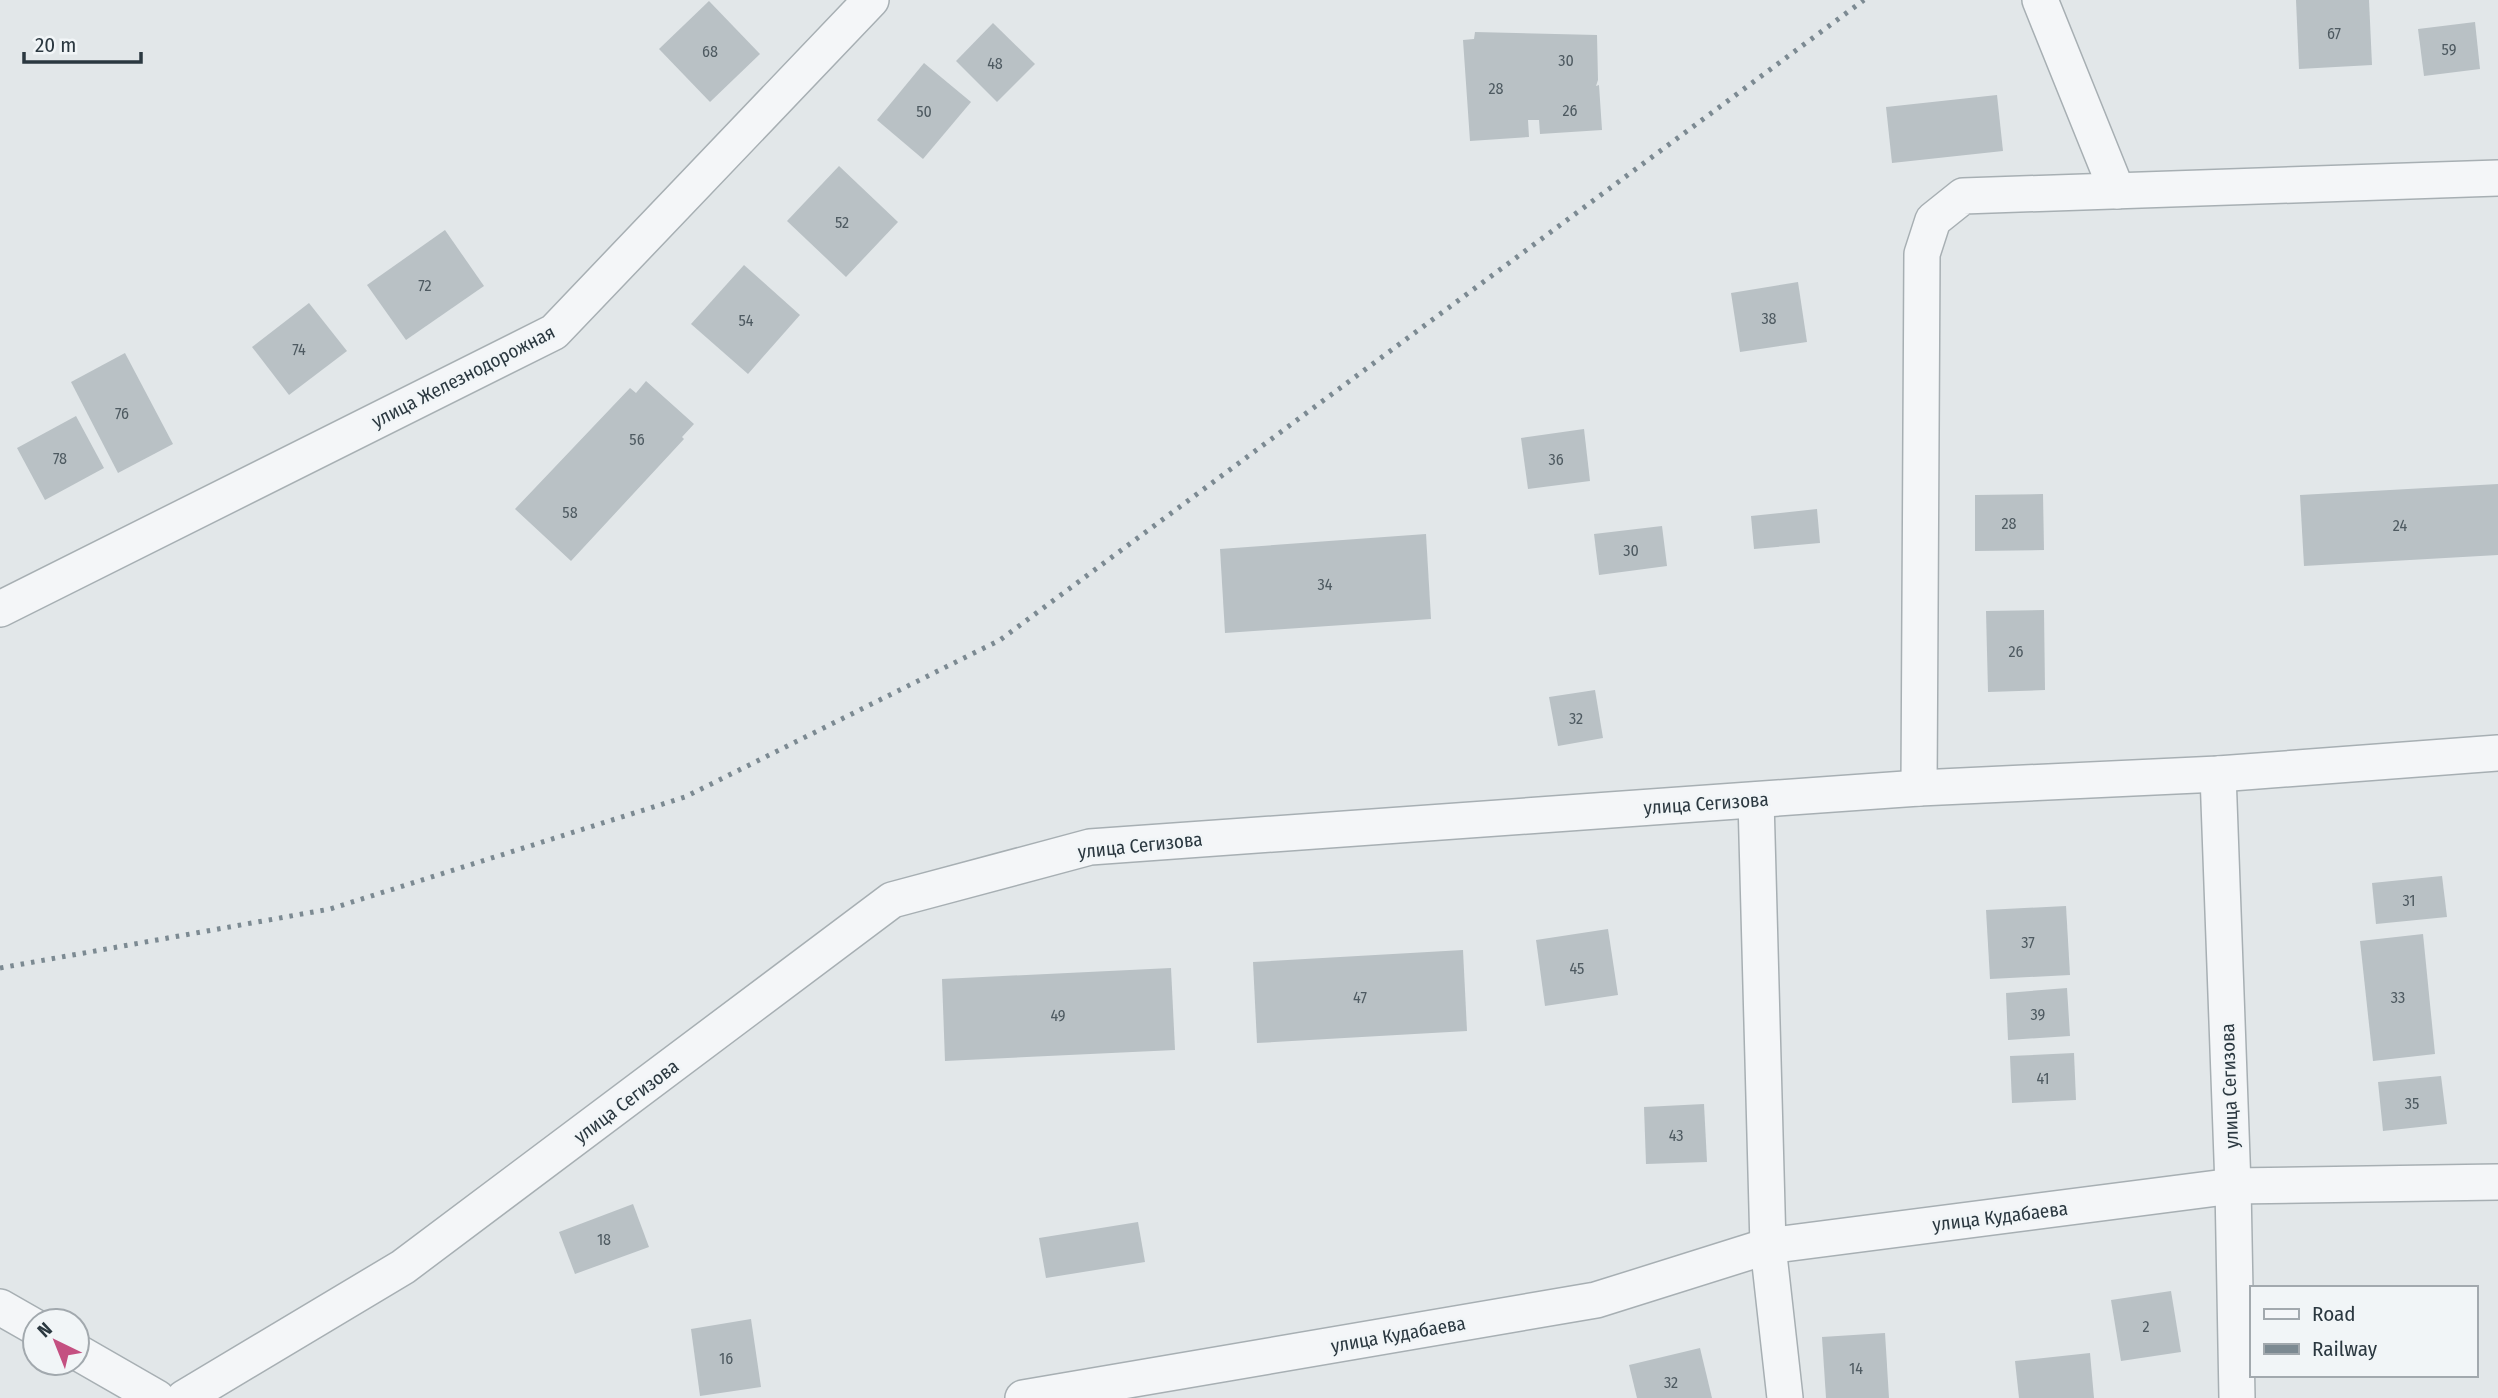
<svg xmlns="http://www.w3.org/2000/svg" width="2498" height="1398" font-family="'Fira Sans Condensed',sans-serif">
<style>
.building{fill:#b9c1c5}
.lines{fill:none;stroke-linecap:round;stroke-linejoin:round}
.minor-casing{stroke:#a7afb3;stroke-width:38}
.minor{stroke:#f4f6f8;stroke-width:35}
.rail{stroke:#7c8a92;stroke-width:5;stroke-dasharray:3.5 7;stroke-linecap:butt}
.labels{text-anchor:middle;stroke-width:5;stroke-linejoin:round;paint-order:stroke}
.number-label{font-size:16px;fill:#4e5a61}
.street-label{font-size:19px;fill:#2b3840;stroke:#f1f5f7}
</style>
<rect width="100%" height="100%" fill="#e2e7e9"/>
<g class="building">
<polygon points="2296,0 2369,0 2372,65 2299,69"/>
<polygon points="709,1 760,54 710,102 659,49"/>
<polygon points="2475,22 2480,69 2424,76 2418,29"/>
<polygon points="993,23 1035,64 997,102 956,61"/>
<polygon points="1475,32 1597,35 1598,80 1596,86 1599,85 1602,130 1540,134 1539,120 1528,120 1529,137 1470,141 1463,40 1474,39"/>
<polygon points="924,63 971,102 923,159 877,120"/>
<polygon points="1997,95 2003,151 1892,163 1886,107"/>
<polygon points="839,166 898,222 846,277 787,221"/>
<polygon points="445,230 484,286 406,340 367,285"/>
<polygon points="744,265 800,315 748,374 691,324"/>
<polygon points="1798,282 1807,342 1740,352 1731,293"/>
<polygon points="309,303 347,351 289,395 252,347"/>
<polygon points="125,353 173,444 118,473 71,382"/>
<polygon points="646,381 694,424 682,437 684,439 571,561 515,509 630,388 636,393"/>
<polygon points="76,416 104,468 45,500 17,448"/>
<polygon points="1584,429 1590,481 1528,489 1521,438"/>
<polygon points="2498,484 2498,555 2304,566 2300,495"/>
<polygon points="2043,494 2044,550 1975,551 1975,495"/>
<polygon points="1817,509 1820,543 1754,549 1751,516"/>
<polygon points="1662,526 1667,566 1599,575 1594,534"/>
<polygon points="1426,534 1431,619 1225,633 1220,549"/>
<polygon points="2044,610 2045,690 1988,692 1986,611"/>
<polygon points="1595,690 1603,738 1558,746 1549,697"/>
<polygon points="2442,876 2447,917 2376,924 2372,883"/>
<polygon points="2066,906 2070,975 1990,979 1986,910"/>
<polygon points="1608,929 1618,995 1545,1006 1536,940"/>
<polygon points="2423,934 2435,1054 2373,1061 2360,941"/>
<polygon points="1463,950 1467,1031 1257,1043 1253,962"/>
<polygon points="1171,968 1175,1050 945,1061 942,979"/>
<polygon points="2067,988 2070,1036 2008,1040 2006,993"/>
<polygon points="2074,1053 2076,1100 2012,1103 2010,1056"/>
<polygon points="2441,1076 2447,1124 2383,1131 2378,1082"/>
<polygon points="1704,1104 1707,1162 1646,1164 1644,1107"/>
<polygon points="633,1204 649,1247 575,1274 559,1232"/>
<polygon points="1138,1222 1145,1262 1046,1278 1039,1238"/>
<polygon points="2171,1291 2181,1352 2121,1361 2111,1300"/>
<polygon points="751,1319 761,1387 700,1396 691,1329"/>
<polygon points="1885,1333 1889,1398 1826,1398 1822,1337"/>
<polygon points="1700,1348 1712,1398 1637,1398 1629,1365"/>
<polygon points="2090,1353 2094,1398 2019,1398 2015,1361"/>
</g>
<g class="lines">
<g class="minor-casing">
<g id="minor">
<polyline points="2040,0 2117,191"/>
<polyline points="0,609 554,332 871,0"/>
<polyline points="2218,774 2233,1186 2237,1398"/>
<polyline points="1919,788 1922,254 1933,220 1963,196 2498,178"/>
<polyline points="1756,800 1768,1246 1785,1398"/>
<polyline points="0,1307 35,1327"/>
<polyline points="77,1352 157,1398"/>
<polyline points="184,1398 403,1267 892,900 1090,847 1919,788 2218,774 2498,753"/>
<polyline points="1023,1398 1596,1300 1768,1246 2233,1186 2498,1182"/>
</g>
</g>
<use href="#minor" class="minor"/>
<polyline class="rail" points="0,968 330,909 685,797 1000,640 1864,0"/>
</g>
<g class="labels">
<g class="number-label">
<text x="2334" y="39">67</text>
<text x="2449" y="55">59</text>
<text x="710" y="57">68</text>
<text x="1566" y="66">30</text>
<text x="995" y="69">48</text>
<text x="1496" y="94">28</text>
<text x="1570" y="116">26</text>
<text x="924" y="117">50</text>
<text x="842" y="228">52</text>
<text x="425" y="291">72</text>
<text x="1769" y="324">38</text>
<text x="746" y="326">54</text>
<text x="299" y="355">74</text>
<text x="122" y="419">76</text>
<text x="637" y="445">56</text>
<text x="60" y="464">78</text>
<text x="1556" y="465">36</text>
<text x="570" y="518">58</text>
<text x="2009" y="529">28</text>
<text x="2400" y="531">24</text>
<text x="1631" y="556">30</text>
<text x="1325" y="590">34</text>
<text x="2016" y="657">26</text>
<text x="1576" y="724">32</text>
<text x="2409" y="906">31</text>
<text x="2028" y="948">37</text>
<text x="1577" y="974">45</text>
<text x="1360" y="1003">47</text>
<text x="2398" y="1003">33</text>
<text x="2038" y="1020">39</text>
<text x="1058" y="1021">49</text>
<text x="2043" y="1084">41</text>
<text x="2412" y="1109">35</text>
<text x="1676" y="1141">43</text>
<text x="604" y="1245">18</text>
<text x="2146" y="1332">2</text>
<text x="726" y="1364">16</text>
<text x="1856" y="1374">14</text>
<text x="1671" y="1388">32</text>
</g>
<g class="street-label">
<text transform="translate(463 376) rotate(-27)" y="7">улица Железнодорожная</text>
<text transform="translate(1706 803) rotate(-4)" y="7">улица Сегизова</text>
<text transform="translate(1140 845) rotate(-6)" y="7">улица Сегизова</text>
<text transform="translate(2229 1086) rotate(-92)" y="7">улица Сегизова</text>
<text transform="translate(626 1101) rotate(-37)" y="7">улица Сегизова</text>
<text transform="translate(2000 1216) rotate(-7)" y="7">улица Кудабаева</text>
<text transform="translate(1398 1334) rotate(-10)" y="7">улица Кудабаева</text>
</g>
</g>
<rect x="2250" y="1286" width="228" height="91" fill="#f1f5f7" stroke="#a2a9ae" stroke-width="2"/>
<rect x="2264" y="1309" width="35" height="10" fill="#f4f6f8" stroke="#a2a9ae" stroke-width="2"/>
<text x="2312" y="1321" font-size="21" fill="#2b3840">Road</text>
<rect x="2264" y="1344" width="35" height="10" fill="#7c8a92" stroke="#a2a9ae" stroke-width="2"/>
<text x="2312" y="1356" font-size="21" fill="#2b3840">Railway</text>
<g transform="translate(56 1342) rotate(317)"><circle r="33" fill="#f1f5f7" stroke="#a2a9ae" stroke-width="2"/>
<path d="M0-5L12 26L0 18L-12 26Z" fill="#c45081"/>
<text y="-10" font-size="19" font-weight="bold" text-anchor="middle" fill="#2b3840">N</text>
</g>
<path d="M24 52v10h117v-10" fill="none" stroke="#2b3840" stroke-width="3.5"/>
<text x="35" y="52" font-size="21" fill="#2b3840" stroke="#f1f5f7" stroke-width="5" paint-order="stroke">20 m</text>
</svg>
